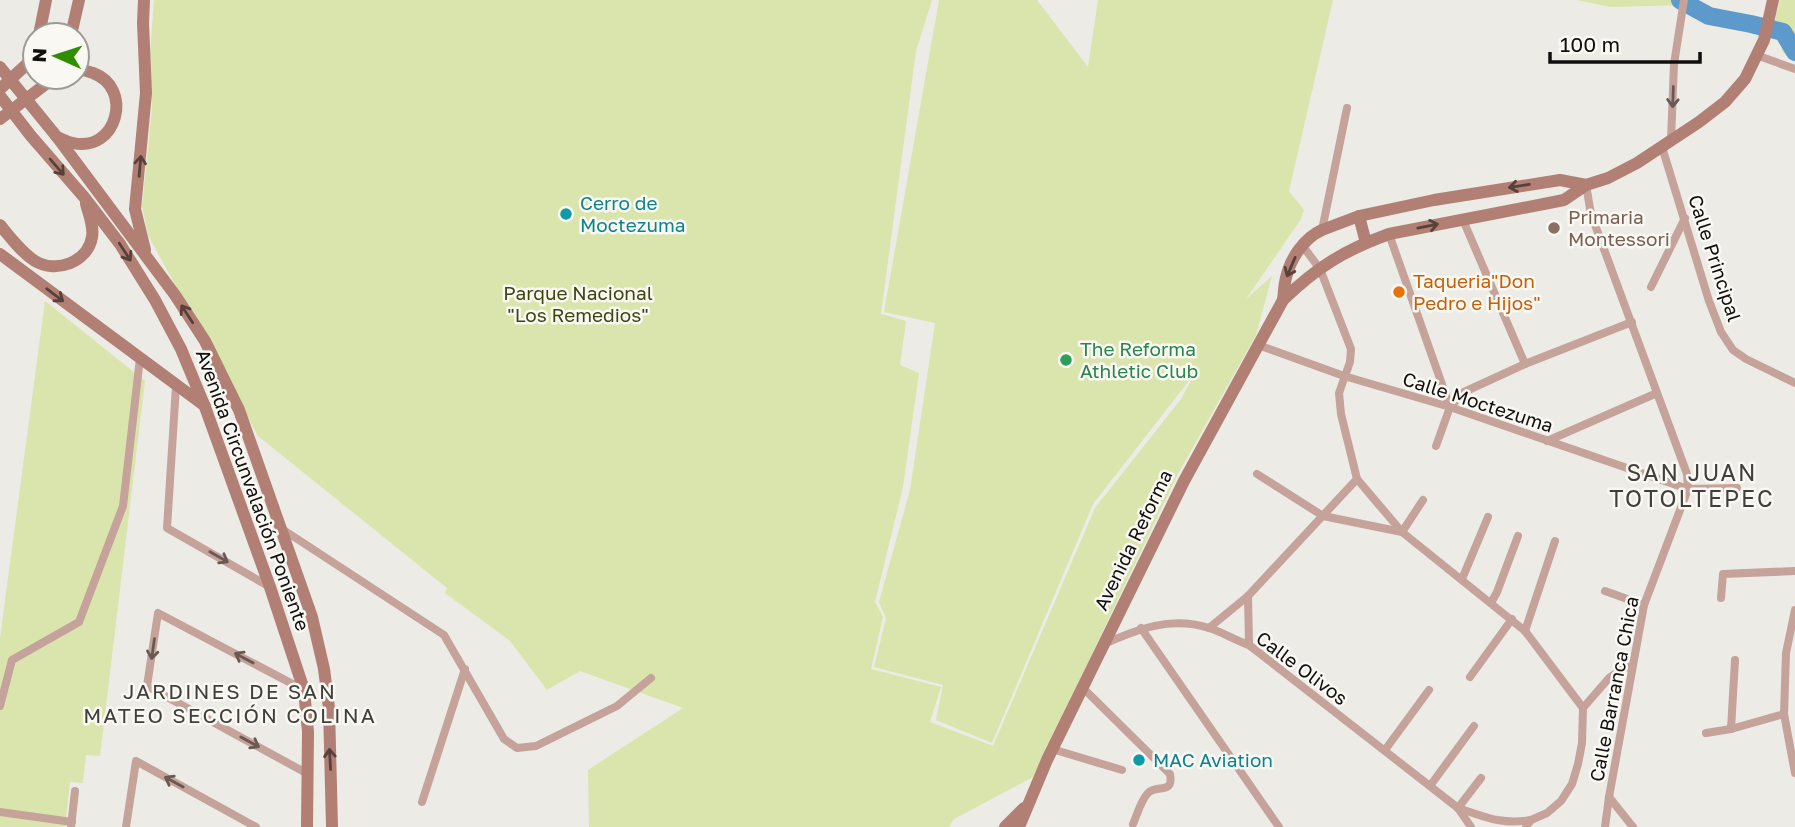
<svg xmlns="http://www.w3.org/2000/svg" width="1795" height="827" font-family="'Golos Text',sans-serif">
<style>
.green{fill:#d9e5ac}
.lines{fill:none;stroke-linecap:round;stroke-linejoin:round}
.river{stroke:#5d99ca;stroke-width:18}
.street{stroke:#c5a29a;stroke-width:8}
.secondary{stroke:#b17f73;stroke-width:12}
.oneway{stroke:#6a5854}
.oneway2{stroke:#58413b}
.culture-dot{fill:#0f9aa8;stroke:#f9f8f3;stroke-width:2.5}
.education-dot{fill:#8d6e63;stroke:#f9f8f3;stroke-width:2.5}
.food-dot{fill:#e8710a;stroke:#f9f8f3;stroke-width:2.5}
.leisure-dot{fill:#2e9e5b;stroke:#f9f8f3;stroke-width:2.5}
.labels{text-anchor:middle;stroke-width:5;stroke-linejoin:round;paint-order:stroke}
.culture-label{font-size:19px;fill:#0d838f;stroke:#f9f8f3;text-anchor:start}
.education-label{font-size:19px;fill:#785e54;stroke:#f9f8f3;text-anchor:start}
.street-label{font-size:19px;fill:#100f0e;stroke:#f9f8f3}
.food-label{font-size:19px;fill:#c56008;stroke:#f9f8f3;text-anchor:start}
.park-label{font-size:19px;fill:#3d450e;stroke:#f9f8f3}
.leisure-label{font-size:19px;fill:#27864d;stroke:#f9f8f3;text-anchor:start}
.neighbourhood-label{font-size:21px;letter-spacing:2px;fill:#403f3b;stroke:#f9f8f3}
.quarter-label{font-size:23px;letter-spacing:2px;fill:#403f3b;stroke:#f9f8f3}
</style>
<rect width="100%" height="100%" fill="#ecebe6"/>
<g class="green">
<polygon points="154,0 932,0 916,51 881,314 906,321 900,365 919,373 903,487 875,602 883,617 871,669 941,687 930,722 993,746 1095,508 1181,399 1195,373 1093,504 992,743 936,720 943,685 874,667 886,618 879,602 910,490 935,323 884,312 939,0 1037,0 1088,67 1098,0 1333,0 1289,191 1304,210 1301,219 1246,299 1272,276 1256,335 1178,474 1033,777 954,819 949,827 589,827 588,770 683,708 580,671 547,690 510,641 445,593 447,588 258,436 148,235 142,206 152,108 150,54"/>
<polygon points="1577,0 1695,0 1691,5 1610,7"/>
<polygon points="1780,0 1795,0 1795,59 1783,53 1774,23"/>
<polygon points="45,301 145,381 100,756 86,755 83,783 70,782 65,827 0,827 0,638"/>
</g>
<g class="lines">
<polyline class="river" points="1680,0 1709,16 1751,24 1783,32 1795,52"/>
<g class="street">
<polyline points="1756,55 1795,69"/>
<polyline points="1671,140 1674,64 1684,0"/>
<polyline points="1662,147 1709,301 1721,332 1733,350 1746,359 1795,383"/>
<polyline points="1586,185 1591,214 1687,474 1688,489 1644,605 1609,797 1605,827"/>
<polyline points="1463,220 1525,364"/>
<polyline points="1322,230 1347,108"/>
<polyline points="1389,234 1450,407"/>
<polyline points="1302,245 1320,269 1351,349 1350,362 1339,393 1341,414 1357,479 1402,532 1525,631 1583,708"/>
<polyline points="1651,287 1685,218"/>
<polyline points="1258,345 1344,376 1450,407 1688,489 1737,488"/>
<polyline points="176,386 167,528 270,587"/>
<polyline points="1547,441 1657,393"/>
<polyline points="1436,446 1450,407 1464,392 1525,364 1632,322"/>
<polyline points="1257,474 1323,516 1402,532 1423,500"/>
<polyline points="282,529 444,635 504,739 517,748 536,746 617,706 651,678"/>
<polyline points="1462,579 1488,517"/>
<polyline points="1605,591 1644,605"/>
<polyline points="1248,596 1249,645"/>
<polyline points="1721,598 1723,574 1795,571"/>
<polyline points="1491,603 1497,592 1518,536"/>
<polyline points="1795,610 1786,653 1784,714 1795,773"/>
<polyline points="1141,628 1279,827"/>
<polyline points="1209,628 1248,596 1357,479"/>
<polyline points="1525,631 1555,541"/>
<path d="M1104,644C1138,629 1170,616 1209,628C1222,632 1235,640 1249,645L1458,808L1471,827"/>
<polyline points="1470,677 1512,619"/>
<path d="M1082,687L1170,774C1174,795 1157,784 1148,793C1141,800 1137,815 1133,824"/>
<polyline points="304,690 158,613 147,686 308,774"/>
<polyline points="0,706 12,660 79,622 123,506 140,358"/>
<polyline points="1731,729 1735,660"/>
<polyline points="1706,733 1731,729 1784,714"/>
<polyline points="1052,749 1122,770"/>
<polyline points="1385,750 1429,690"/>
<polyline points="1430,786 1474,726"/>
<polyline points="1609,797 1633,827"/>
<polyline points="422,802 465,669"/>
<path d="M1458,808C1486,817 1501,825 1531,820"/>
<polyline points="1458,808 1481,778"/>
<polyline points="0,812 72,822"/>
<polyline points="71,827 75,791"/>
<polyline points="126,827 136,761 256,827"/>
<polyline points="1526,827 1531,820 1547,813 1561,801 1572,784 1578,764 1582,743 1583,708 1609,678 1622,669 1632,666"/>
</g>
<g class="secondary">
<polyline points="144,0 143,23 146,93 135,209 145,250"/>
<polyline points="39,35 46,0"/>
<polyline points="71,35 79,0"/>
<polyline points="0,67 57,137 175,295 205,341 239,410 312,617 324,669 329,708 332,827"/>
<polyline points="0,89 27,64 35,49"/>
<polyline points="0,96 31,136 84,197 120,244 155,300 181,349 205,407 270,587 304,690 308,732 307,827"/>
<polyline points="0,119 55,77"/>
<path d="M57,137C62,139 67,142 73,143C117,153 134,88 93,73C87,71 83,69 77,70"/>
<polyline points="1359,216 1366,243"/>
<path d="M0,225C11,238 21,252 35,261C56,274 88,262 92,237C94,226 89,215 86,204"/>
<polyline points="0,254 205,406"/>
<path d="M1283,300C1284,293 1284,285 1286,278C1290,259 1304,238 1322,230L1359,216L1434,200L1560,180L1586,185"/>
<polyline points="1005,827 1024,808"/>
<path d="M1019,827L1047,760L1184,481L1283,300C1317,267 1345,250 1389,234L1564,200L1586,185L1608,178L1637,163L1699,122L1725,102L1745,79L1764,40L1773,0"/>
</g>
</g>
<defs><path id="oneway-shaft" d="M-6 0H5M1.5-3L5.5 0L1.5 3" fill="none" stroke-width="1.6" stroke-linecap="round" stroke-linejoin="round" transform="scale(1.75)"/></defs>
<g class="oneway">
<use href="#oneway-shaft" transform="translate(1673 97) rotate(92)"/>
<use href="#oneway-shaft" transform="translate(219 557) rotate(30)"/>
<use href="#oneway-shaft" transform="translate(153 649) rotate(98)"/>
<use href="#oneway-shaft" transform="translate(244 658) rotate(-152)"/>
<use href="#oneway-shaft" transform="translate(250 742) rotate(29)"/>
<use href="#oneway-shaft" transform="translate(174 782) rotate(-151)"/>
</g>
<g class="oneway2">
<use href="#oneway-shaft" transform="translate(140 166) rotate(-85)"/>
<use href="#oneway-shaft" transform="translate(57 167) rotate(49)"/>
<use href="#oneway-shaft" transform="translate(1519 186) rotate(171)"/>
<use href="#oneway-shaft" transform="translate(1428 226) rotate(-11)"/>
<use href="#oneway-shaft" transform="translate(125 252) rotate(57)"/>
<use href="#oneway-shaft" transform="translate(1291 267) rotate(113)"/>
<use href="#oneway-shaft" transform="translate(55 295) rotate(37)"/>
<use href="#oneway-shaft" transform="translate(187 314) rotate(-123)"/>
<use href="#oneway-shaft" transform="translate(330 759) rotate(-93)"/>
</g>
<g class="culture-dot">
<circle cx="566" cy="214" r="7"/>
<circle cx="1139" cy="760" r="7"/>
</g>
<circle class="education-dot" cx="1554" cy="228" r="7"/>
<circle class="food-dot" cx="1399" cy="292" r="7"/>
<circle class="leisure-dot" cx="1066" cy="360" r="7"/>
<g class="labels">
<g class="culture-label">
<text x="580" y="210">Cerro de<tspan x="580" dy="22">Moctezuma</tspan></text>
<text x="1153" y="767">MAC Aviation</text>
</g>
<g class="education-label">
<text x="1568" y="224">Primaria<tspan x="1568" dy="22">Montessori</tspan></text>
</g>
<g class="street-label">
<text transform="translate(1715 258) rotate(72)" y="7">Calle Principal</text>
<text transform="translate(1478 402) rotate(18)" y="7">Calle Moctezuma</text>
<text transform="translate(253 490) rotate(70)" y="7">Avenida Circunvalación Poniente</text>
<text transform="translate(1133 540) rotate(-64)" y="7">Avenida Reforma</text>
<text transform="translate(1302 668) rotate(37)" y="7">Calle Olivos</text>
<text transform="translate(1614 689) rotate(-79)" y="7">Calle Barranca Chica</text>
</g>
<g class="food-label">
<text x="1413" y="288">Taqueria"Don<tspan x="1413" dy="22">Pedro e Hijos"</tspan></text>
</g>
<g class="park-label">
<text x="578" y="300">Parque Nacional<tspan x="578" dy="22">"Los Remedios"</tspan></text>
</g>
<g class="leisure-label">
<text x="1080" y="356">The Reforma<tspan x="1080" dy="22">Athletic Club</tspan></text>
</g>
<g class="neighbourhood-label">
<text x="230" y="699">JARDINES DE SAN<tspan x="230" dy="24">MATEO SECCIÓN COLINA</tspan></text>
</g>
<g class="quarter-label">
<text x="1692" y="481">SAN JUAN<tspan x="1692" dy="26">TOTOLTEPEC</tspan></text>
</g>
</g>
<g transform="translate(56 56) rotate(273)"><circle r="33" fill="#f9f8f3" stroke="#9c9b97" stroke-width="2"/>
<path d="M0-5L12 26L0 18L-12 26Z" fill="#308d00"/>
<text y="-10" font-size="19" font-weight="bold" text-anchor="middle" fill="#100f0e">N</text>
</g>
<path d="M1550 52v10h150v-10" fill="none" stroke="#100f0e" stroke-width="3.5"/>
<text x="1560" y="52" font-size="21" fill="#100f0e" stroke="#f9f8f3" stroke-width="5" paint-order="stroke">100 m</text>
</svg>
